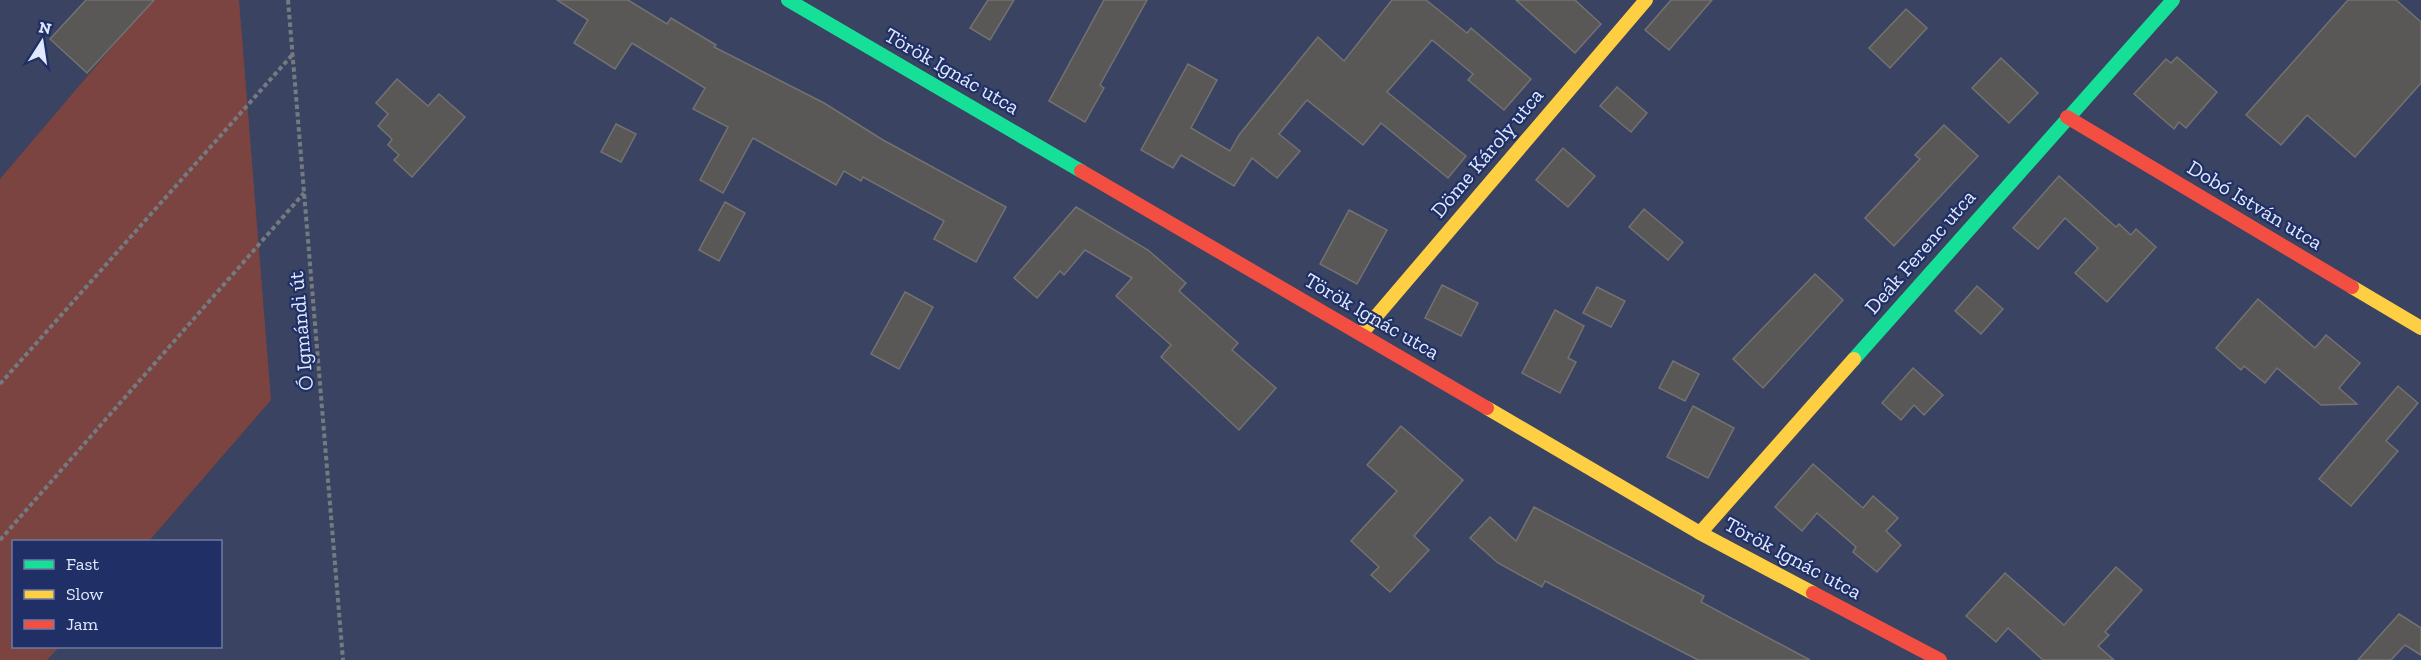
<svg xmlns="http://www.w3.org/2000/svg" width="2421" height="660" font-family="'Zilla Slab',serif">
<style>
.green{fill:#7b4441}
.building{fill:#595856;stroke:#737272;stroke-width:1.5}
.lines{fill:none;stroke-linecap:round;stroke-linejoin:round}
.path{stroke:#747b80;stroke-width:4;stroke-dasharray:4.5 3;stroke-linecap:butt}
.fast{stroke:#16e098;stroke-width:14}
.slow{stroke:#ffcf43;stroke-width:14}
.jam{stroke:#f24e42;stroke-width:14}
.labels{text-anchor:middle;stroke-width:4.5;stroke-linejoin:round;paint-order:stroke}
.street-label{font-size:21px;fill:#e0e9fd;stroke:#203066}
</style>
<rect width="100%" height="100%" fill="#3a4361"/>
<polygon class="green" points="152,0 239,0 271,400 149,541 14,542 14,646 59,647 47,660 0,660 0,179"/>
<g class="building">
<polygon points="86,0 154,0 87,73 50,39"/>
<polygon points="557,0 628,0 667,24 671,18 716,45 714,47 824,103 883,140 1006,207 976,262 934,239 944,221 863,177 861,181 844,171 836,185 753,138 723,193 700,180 728,127 693,109 705,88 632,43 615,69 574,43 588,20"/>
<polygon points="988,0 1014,0 990,40 970,28"/>
<polygon points="1104,0 1147,0 1100,85 1104,88 1085,122 1049,101"/>
<polygon points="1392,0 1426,0 1467,33 1471,28 1531,79 1504,110 1468,80 1473,74 1432,40 1387,92 1466,156 1448,178 1381,123 1363,145 1307,100 1279,134 1300,151 1277,178 1252,158 1234,186 1181,155 1173,168 1141,150 1188,64 1217,80 1191,128 1230,151 1239,135 1318,37 1344,61"/>
<polygon points="1516,0 1575,0 1601,24 1575,53"/>
<polygon points="1671,0 1712,0 1669,50 1645,30"/>
<polygon points="2348,0 2396,0 2421,22 2421,83 2355,157 2307,115 2281,145 2246,115"/>
<polygon points="1906,9 1927,28 1890,68 1869,48"/>
<polygon points="2177,57 2217,92 2186,128 2179,122 2174,129 2134,94 2166,59 2171,63"/>
<polygon points="2001,58 2038,93 2009,123 1972,88"/>
<polygon points="397,79 428,106 439,94 465,117 412,177 394,160 399,155 388,145 392,139 378,126 388,114 376,103"/>
<polygon points="1617,87 1647,113 1631,132 1600,106"/>
<polygon points="616,124 636,134 621,162 601,152"/>
<polygon points="1944,125 1978,156 1894,246 1865,218 1920,159 1915,155"/>
<polygon points="1563,148 1595,176 1568,207 1536,180"/>
<polygon points="2059,176 2116,227 2119,224 2131,235 2136,229 2156,247 2107,302 2075,273 2098,248 2065,218 2038,249 2013,228"/>
<polygon points="725,202 745,213 719,261 699,250"/>
<polygon points="1076,207 1148,250 1186,283 1179,291 1238,343 1232,350 1276,388 1239,430 1161,357 1171,345 1116,296 1132,278 1085,250 1064,275 1060,271 1037,298 1014,278"/>
<polygon points="1644,209 1683,242 1668,260 1629,227"/>
<polygon points="1349,210 1387,230 1357,284 1320,264"/>
<polygon points="1815,274 1843,300 1763,388 1733,359"/>
<polygon points="1442,285 1478,303 1461,336 1425,318"/>
<polygon points="1977,286 2003,309 1981,334 1955,311"/>
<polygon points="1597,287 1625,301 1611,327 1583,313"/>
<polygon points="905,292 933,307 899,369 871,354"/>
<polygon points="2258,299 2315,348 2326,335 2360,363 2339,388 2357,404 2321,405 2277,368 2265,383 2244,366 2241,370 2216,348"/>
<polygon points="1555,310 1584,326 1568,358 1576,362 1560,393 1522,373"/>
<polygon points="1673,361 1699,374 1685,401 1659,388"/>
<polygon points="1913,368 1943,395 1924,415 1914,405 1901,420 1882,403"/>
<polygon points="2398,386 2418,403 2386,441 2398,451 2351,506 2319,479"/>
<polygon points="1693,406 1734,428 1708,478 1667,457"/>
<polygon points="1401,426 1463,480 1414,536 1429,550 1390,592 1371,575 1379,567 1351,541 1397,491 1367,465"/>
<polygon points="1813,464 1863,508 1873,496 1898,518 1886,531 1901,545 1877,572 1853,552 1856,547 1817,513 1802,531 1775,507"/>
<polygon points="1534,507 1704,596 1701,602 1810,660 1698,660 1545,581 1542,587 1498,563 1470,538 1490,517 1516,541"/>
<polygon points="2116,567 2142,590 2105,632 2109,635 2098,646 2114,660 2043,660 2008,628 1996,642 1966,616 2005,573 2064,625"/>
<polygon points="2399,614 2421,628 2421,655 2405,645 2391,660 2358,660"/>
</g>
<g class="lines">
<g class="path">
<polyline points="288,0 343,660"/>
<polyline points="0,384 293,54"/>
<polyline points="0,540 304,193"/>
</g>
<g class="fast">
<polyline points="788,0 1081,171"/>
<polyline points="1854,359 2173,0"/>
</g>
<g class="slow">
<polyline points="2352,287 2421,328"/>
<polyline points="1361,334 1646,0"/>
<polyline points="1487,408 1700,533 1813,593"/>
<polyline points="1700,533 1854,359"/>
</g>
<g class="jam">
<polyline points="2067,117 2352,287"/>
<polyline points="1081,171 1487,408"/>
<polyline points="1813,593 1940,660"/>
</g>
</g>
<g class="labels">
<g class="street-label">
<text transform="translate(952 71) rotate(30)" y="7">Török Ignác utca</text>
<text transform="translate(1487 153) rotate(-50)" y="7">Döme Károly utca</text>
<text transform="translate(2255 205) rotate(31)" y="7">Dobó István utca</text>
<text transform="translate(1920 252) rotate(-49)" y="7">Deák Ferenc utca</text>
<text transform="translate(1372 316) rotate(30)" y="7">Török Ignác utca</text>
<text transform="translate(301 331) rotate(-95)" y="7">Ó Igmándi út</text>
<text transform="translate(1793 558) rotate(28)" y="7">Török Ignác utca</text>
</g>
</g>
<rect x="12" y="540" width="210" height="108" fill="#203066" stroke="#6d7aa2" stroke-width="1.5"/>
<rect x="24" y="560" width="30" height="9" fill="#16e098" stroke="#6d7aa2" stroke-width="1.5"/>
<text x="66" y="570" font-size="18" fill="#e0e9fd">Fast</text>
<rect x="24" y="590" width="30" height="9" fill="#ffcf43" stroke="#6d7aa2" stroke-width="1.5"/>
<text x="66" y="600" font-size="18" fill="#e0e9fd">Slow</text>
<rect x="24" y="620" width="30" height="9" fill="#f24e42" stroke="#6d7aa2" stroke-width="1.5"/>
<text x="66" y="630" font-size="18" fill="#e0e9fd">Jam</text>
<g transform="translate(42 42) rotate(12)" stroke="#203066" stroke-width="4.5" paint-order="stroke">
<path d="M0-4.5L10 22L0 15L-10 22Z" fill="#e0e9fd"/>
<text y="-9" font-size="16" font-weight="bold" text-anchor="middle" fill="#e0e9fd">N</text>
</g>
</svg>
